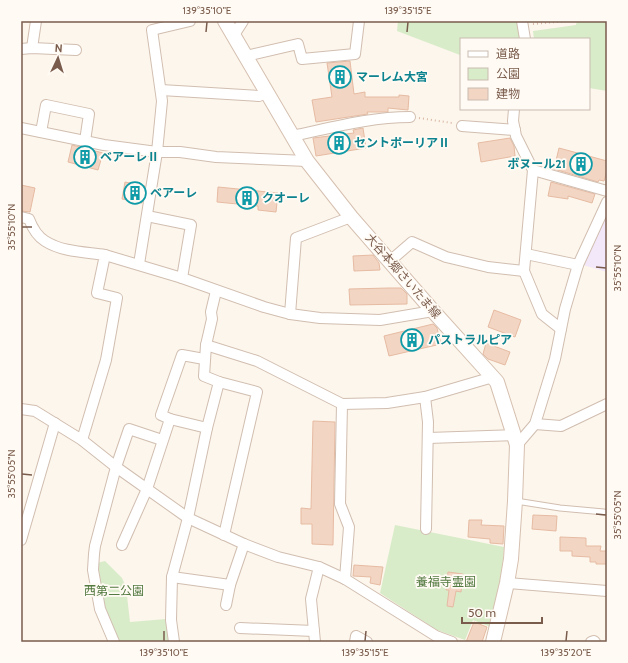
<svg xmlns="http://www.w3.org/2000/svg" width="628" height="663" font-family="Cabin,'Noto Sans JP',sans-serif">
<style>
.education{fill:#f3e8fa}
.green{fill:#d8ecc9}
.building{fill:#f3d5c3;stroke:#e6bba3}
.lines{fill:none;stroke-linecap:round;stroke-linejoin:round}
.lane-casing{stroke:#d1beb0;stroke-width:7}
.street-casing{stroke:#d1beb0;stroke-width:12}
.secondary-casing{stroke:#d6c0b0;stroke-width:16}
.path{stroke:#d9b8a5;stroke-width:2;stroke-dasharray:1 3;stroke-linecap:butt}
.lane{stroke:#fff;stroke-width:5}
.street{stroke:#fff;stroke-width:10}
.secondary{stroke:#fff;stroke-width:14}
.ticks{fill:none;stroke:#7a5c4d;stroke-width:1.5}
.labels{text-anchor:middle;stroke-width:3.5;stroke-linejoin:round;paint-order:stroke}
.culture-label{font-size:12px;font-weight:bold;fill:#0d838f;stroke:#fffaf3;text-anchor:start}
.street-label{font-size:12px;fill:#7a5c4d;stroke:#fffaf3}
.park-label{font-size:12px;fill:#537a41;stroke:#fffaf3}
.neatline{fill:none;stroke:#7a5c4d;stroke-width:1.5}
.ticks-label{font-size:10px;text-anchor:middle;fill:#7a5c4d}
</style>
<rect width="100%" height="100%" fill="#fdf6ec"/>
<polygon class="education" points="607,214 607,272 583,265"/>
<g class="green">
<polygon points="398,21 517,21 522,39 461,39 460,55 397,31"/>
<polygon points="577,21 607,21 607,91 589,88 589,39 534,39 533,31 576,25"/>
<polygon points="395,525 504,547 501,584 491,627 473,620 465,640 437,630 380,593"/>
<polygon points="105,561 122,578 126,587 130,622 166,619 170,642 120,642 104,608 97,563"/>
</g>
<g class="building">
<polygon points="350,61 354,94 365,92 365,97 399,97 399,95 409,96 408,110 388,108 388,112 367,112 368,114 316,122 312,100 332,97 327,63"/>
<polygon points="363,128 366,148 316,156 313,138 354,133 353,130"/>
<polygon points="510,138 514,146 515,156 481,162 478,143"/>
<polygon points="72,145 103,153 98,170 68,162"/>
<polygon points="559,148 607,161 607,171 604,181 599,180 598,182 554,169"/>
<polygon points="125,182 145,186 142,203 122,199"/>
<polygon points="551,182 595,194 592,203 568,196 568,199 548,196"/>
<polygon points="21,185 35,188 30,212 21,211"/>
<polygon points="218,187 278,193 276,212 258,210 258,206 217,202"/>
<polygon points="373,255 379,263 380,270 354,271 353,256"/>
<polygon points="389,288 401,288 407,294 407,304 350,305 349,289"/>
<polygon points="494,310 521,320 515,337 488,327"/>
<polygon points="433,324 437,328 441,344 389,356 384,336"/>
<polygon points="486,343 510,352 505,365 488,359 483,354"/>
<polygon points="313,421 335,422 333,545 312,544 312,524 301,524 301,508 311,509"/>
<polygon points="533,515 557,516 556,531 532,529"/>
<polygon points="469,520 482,520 481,525 504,526 503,544 490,543 490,539 468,537"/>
<polygon points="560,537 586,538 586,546 601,546 600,551 607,551 607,564 596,564 596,562 590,562 590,557 572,556 572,551 560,551"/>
<polygon points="354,565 383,567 380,585 370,583 371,577 353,576"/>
<polygon points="448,572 463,574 461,592 456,591 453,607 447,606 449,590 446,590"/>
<polygon points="474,622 487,627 482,642 466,642"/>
</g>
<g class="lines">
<g class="lane-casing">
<polyline id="lane" points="516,501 560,508 604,512"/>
</g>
<g class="street-casing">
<g id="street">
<polyline points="522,21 525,39"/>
<polyline points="234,35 243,21"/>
<polyline points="32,48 36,21"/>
<polyline points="21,49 32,48 76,50"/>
<polyline points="246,56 298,44 302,59 355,54 359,21"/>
<polyline points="161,90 259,96 267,93"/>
<polyline points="514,109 513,121 516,136 533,170 524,271 542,314 561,329"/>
<polyline points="462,126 515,130"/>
<polyline points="21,128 104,145 157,152 180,152 216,157 307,161"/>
<polyline points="41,132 46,105 89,114 85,141"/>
<path d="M292,136C331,128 370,117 410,117"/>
<polyline points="533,170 607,191"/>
<polyline points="147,216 191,225 182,278"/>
<path d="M21,217L29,219C32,227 37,236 45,241C62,252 85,252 105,255L97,293L117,298L106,360L82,440"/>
<polyline points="526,254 578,265"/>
<polyline points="105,255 182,278 264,307 290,314 320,318 380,320 433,311"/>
<polyline points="390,261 412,242 446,257 488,267 524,271"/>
<polyline points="139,264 157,152 162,101 152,30 190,21"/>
<polyline points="290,314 296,238 351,217"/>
<polyline points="206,345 257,361 342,404 340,504 349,527 345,579"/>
<polyline points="219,382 257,392 224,535"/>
<polyline points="425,397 428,422 426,529"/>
<polyline points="342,404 387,403 425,397 493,377"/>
<polyline points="21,409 35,411 82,440 116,467 188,518 244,544 278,557 319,567 345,579 436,636 452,642"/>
<polyline points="170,419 207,428"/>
<polyline points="535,424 561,426 607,404"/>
<polyline points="428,438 514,435"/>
<polyline points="517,445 535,424 555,359 565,309 578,265 607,202"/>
<polyline points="21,540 55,423"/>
<polyline points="122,545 147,489 170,419 161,415 182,355 204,359"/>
<polyline points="172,577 230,585"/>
<polyline points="507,583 607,591"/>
<polyline points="226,605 230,585 244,544"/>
<polyline points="240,628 314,631"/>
<polyline points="114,642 100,609 93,570 94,554 95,546 116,467 129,429 162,440"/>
<polyline points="174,642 171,620 172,577 188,518 207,428 219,382 204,376 206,345 212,319 211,312 216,291"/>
<polyline points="315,642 311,599 319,567"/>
<polyline points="355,642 356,636 367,642"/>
<polyline points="591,642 594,641 595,642"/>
</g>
</g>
<g class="secondary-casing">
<polyline id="secondary" points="225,21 307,161 351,217 433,311 497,382 517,445 515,501 511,559 507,583 493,642"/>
</g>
<g class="path">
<polyline points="533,24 567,21"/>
<polyline points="419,118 452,123"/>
</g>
<use href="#lane" class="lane"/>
<use href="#street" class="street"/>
<use href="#secondary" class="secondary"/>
</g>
<path class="ticks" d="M206,32L207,22M407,32L408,22M22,227H32M596,267L606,268M22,474L32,475M596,514L606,515M164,641V631M365,641L366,631M566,641L567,631"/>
<defs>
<g id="building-ring" transform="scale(1.15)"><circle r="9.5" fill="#fffaf3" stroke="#0f9aa8" stroke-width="1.5"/><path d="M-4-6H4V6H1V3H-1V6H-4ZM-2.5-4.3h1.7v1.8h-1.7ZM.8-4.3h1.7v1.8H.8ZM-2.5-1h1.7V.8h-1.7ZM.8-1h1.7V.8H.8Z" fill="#0f9aa8"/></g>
</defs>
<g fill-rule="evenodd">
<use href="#building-ring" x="340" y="77"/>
<use href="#building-ring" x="339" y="143"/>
<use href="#building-ring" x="85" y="157"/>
<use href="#building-ring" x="581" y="164"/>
<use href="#building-ring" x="135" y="193"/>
<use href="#building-ring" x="247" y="198"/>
<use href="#building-ring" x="412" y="340"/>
</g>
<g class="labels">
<g class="culture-label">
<text x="356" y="81">マーレム大宮</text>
<text x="354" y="147">セントポーリアⅡ</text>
<text x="100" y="161">ベアーレⅡ</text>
<text x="566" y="168" text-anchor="end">ボヌール21</text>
<text x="150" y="197">ベアーレ</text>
<text x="262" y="202">クオーレ</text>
<text x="428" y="344">パストラルピア</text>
</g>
<g class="street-label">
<text transform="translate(403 276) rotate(49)" y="4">大谷本郷さいたま線</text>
</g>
<g class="park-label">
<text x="446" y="586">養福寺霊園</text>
<text x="114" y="595">西第二公園</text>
</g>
</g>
<rect width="628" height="663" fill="none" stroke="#fffaf3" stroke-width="44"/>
<rect x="460" y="38" width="130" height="72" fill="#fffaf3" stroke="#cabbb1"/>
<rect x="468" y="51" width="20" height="6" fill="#ffffff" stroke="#cabbb1"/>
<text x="496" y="58" font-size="12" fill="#7a5c4d">道路</text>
<rect x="468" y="68" width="20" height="12" fill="#d8ecc9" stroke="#cabbb1"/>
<text x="496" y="78" font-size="12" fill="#7a5c4d">公園</text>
<rect x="468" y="88" width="20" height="12" fill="#f3d5c3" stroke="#cabbb1"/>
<text x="496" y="98" font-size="12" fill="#7a5c4d">建物</text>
<g transform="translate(58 58) rotate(4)" stroke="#fffaf3" stroke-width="3" paint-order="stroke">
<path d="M0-3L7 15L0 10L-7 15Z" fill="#7a5c4d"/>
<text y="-6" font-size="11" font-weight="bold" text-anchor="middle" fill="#7a5c4d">N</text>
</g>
<path d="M462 617v6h80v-6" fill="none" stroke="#7a5c4d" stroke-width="2"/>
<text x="468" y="617" font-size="12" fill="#7a5c4d" stroke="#fffaf3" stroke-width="3" paint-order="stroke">50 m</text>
<rect x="22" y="22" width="584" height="619" class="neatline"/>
<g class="ticks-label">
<text x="207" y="14">139°35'10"E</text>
<text x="408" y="14">139°35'15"E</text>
<text transform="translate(11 227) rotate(-90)" y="4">35°55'10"N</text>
<text transform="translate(617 268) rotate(-90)" y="4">35°55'10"N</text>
<text transform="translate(11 474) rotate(-90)" y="4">35°55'05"N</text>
<text transform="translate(617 515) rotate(-90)" y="4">35°55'05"N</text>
<text x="164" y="656">139°35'10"E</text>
<text x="365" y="656">139°35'15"E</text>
<text x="566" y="656">139°35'20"E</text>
</g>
</svg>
